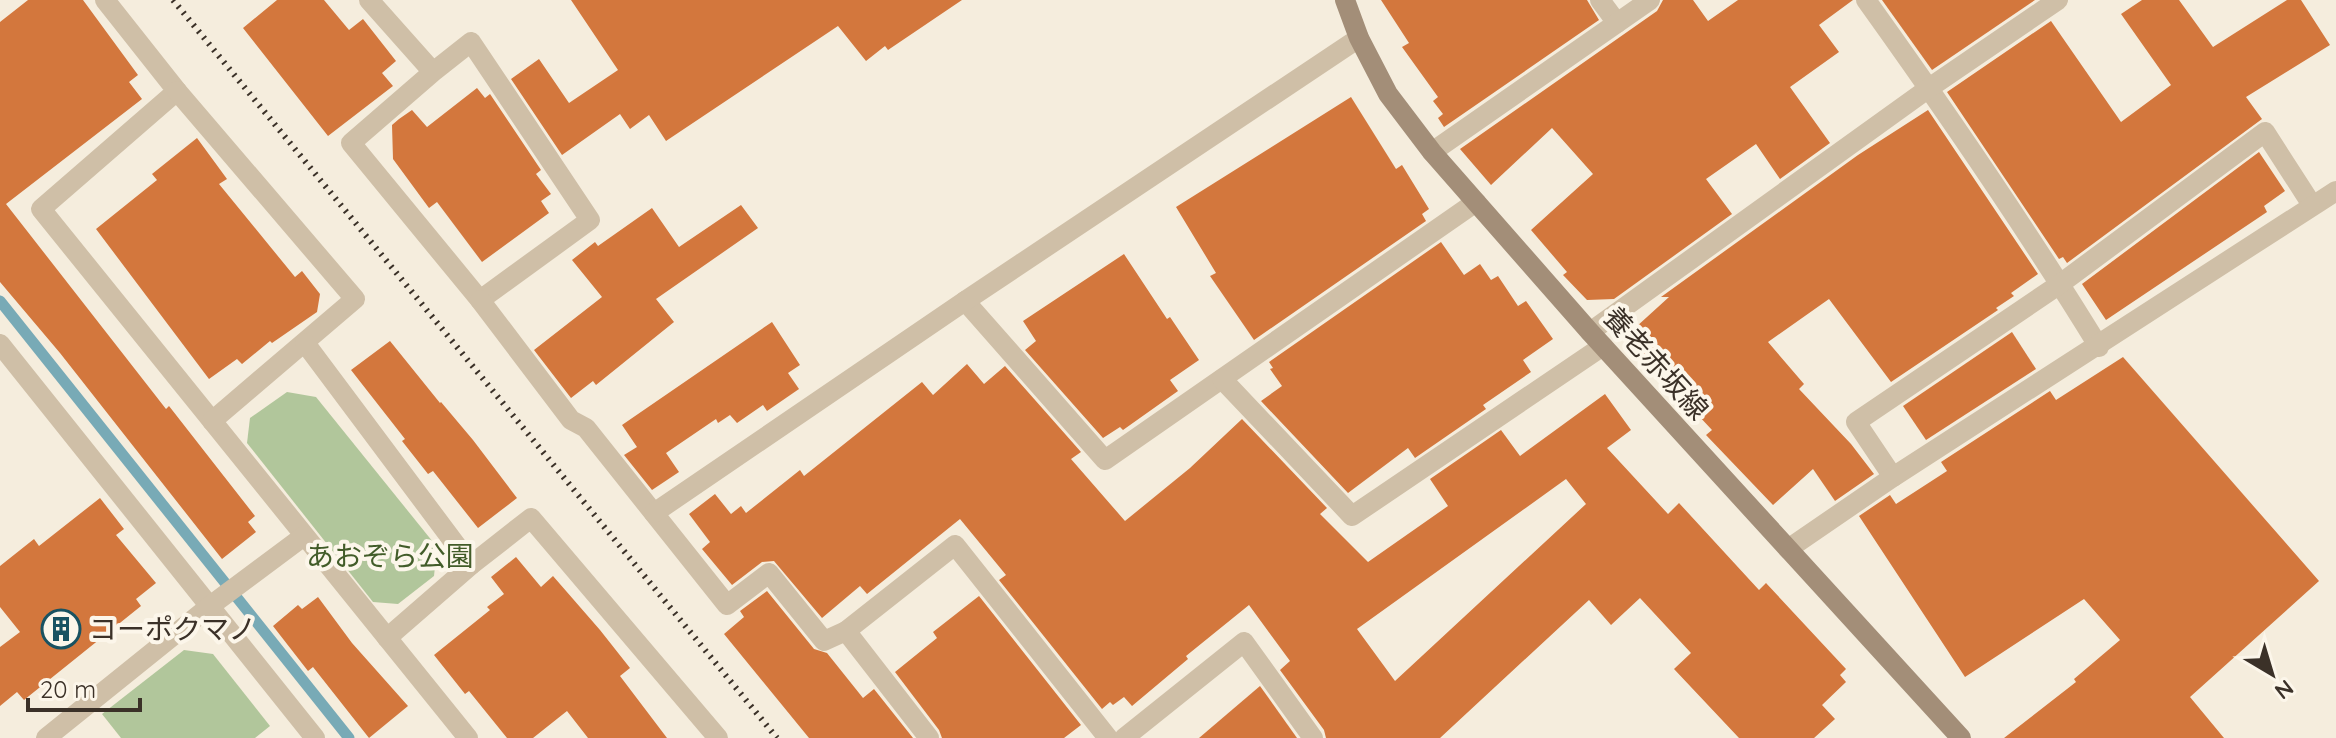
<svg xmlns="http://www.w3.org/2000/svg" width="2336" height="738" font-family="Quicksand,'Noto Sans JP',sans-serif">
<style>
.green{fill:#b1c69b}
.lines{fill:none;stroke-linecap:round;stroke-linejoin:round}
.stream{stroke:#78aab6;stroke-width:11}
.building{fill:#d3773d;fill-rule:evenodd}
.street{stroke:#cfbfa7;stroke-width:20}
.secondary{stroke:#a38e78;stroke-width:20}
.rail{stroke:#3b3128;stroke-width:6;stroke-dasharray:2 6;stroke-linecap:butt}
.labels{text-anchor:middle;stroke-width:8;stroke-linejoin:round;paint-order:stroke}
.street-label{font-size:28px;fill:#3b3128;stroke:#fcf6ea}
.park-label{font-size:28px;fill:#425c29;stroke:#fcf6ea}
.poi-label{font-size:28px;fill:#3b3128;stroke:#fcf6ea;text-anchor:start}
</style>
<rect width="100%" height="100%" fill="#f5eddd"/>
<g class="green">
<polygon points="287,392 316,397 437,547 434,576 398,604 373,602 247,443 250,418"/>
<polygon points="184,650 213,654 270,726 255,738 121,738 102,714"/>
</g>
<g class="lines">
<polyline class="stream" points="0,301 349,738"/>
</g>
<g class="building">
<polygon points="28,0 83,0 138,75 129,82 142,99 6,204 166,409 169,406 255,516 248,522 256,532 222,559 60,353 0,282 0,22"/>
<polygon points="277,0 324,0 349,30 363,19 396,61 382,73 393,86 328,136 243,28"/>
<polygon points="571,0 962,0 888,50 885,46 866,61 838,26 666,141 649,115 630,129 620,114 562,155 511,79 539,59 569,103 618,70"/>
<polygon points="1381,0 1587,0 1599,20 1444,127 1438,118 1443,114 1433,101 1438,97 1402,47 1409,43"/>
<polygon points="1663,0 1693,0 1708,21 1738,0 1853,0 1819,25 1839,52 1790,87 1830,143 1780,179 1756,144 1706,179 1732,214 1614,299 1587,300 1563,275 1567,272 1531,230 1593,174 1552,128 1491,185 1460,149 1657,11"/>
<polygon points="1882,0 2035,0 1932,70"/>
<polygon points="2142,0 2179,0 2213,47 2287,0 2301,0 2330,45 2246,97 2262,119 2067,263 2063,257 2059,259 1947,92 2051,21 2121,122 2171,85 2121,14"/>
<polygon points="477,88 485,98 490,94 541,170 536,174 551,194 541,201 549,213 482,262 437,202 429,208 393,159 392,125 399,119 412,110 427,127"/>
<polygon points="1351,97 1396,169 1402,165 1429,209 1422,214 1426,221 1254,340 1210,276 1216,273 1176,207"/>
<polygon points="1928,110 2038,274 2011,293 2014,296 1996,308 1998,310 1891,382 1829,299 1768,342 1804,384 1799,389 1851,444 1874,474 1835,501 1813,469 1773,505 1706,435 1712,430 1625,337 1669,297 1661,297 1858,155"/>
<polygon points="197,138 227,179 219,184 295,277 302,271 320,294 317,312 272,343 270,341 242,364 237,359 209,379 96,229 157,180 152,174"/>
<polygon points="2259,152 2285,191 2264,206 2267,212 2106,320 2082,284"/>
<polygon points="741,205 758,228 656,299 674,322 596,385 593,381 571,398 534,350 602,297 572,260 595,242 598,246 652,208 679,247"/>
<polygon points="1441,242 1464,275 1480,264 1491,280 1498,276 1518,306 1526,301 1553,339 1523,360 1531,372 1483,405 1486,409 1415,458 1408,448 1348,493 1261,401 1282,386 1270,369 1273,368 1269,362"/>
<polygon points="1124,254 1167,319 1170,317 1199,360 1170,380 1178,391 1123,430 1120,427 1103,438 1025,350 1036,341 1023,321"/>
<polygon points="772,322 800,365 788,373 799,389 767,411 763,405 737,423 730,415 718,423 716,419 666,453 679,472 652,490 624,455 637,447 622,425"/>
<polygon points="2012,332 2036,369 1926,440 1903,406"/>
<polygon points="390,341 440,403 441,402 473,440 517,498 478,528 433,471 428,474 402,441 405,439 351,370"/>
<polygon points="2123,357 2319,581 2190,697 2224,738 2004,738 2076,682 2074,679 2120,640 2084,599 1965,677 1859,516 1890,495 1896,504 1947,471 1941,462 2050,391 2056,400"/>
<path d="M967,364L984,384L1005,366L1081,452L1071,459L1125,521L1190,468L1242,419L1327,508L1320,514L1368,562L1448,506L1430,479L1501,430L1520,456L1605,394L1631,430L1607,448L1668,514L1679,503L1759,590L1766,583L1846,669L1840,675L1846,682L1822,705L1835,719L1814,738H1739L1674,669L1691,653L1640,598L1611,625L1589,600L1440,738H1326L1324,730L1280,670L1290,661L1249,605L1186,656L1188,659L1132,706L1124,697L1113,705L1110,702L1102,709L999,580L1006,575L960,519L867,594L860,586L822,618L774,561L762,562L732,585L702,549L710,542L689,514L715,494L731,514L741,506L746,513L800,470L804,476L922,382L933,395ZM1566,479L1586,504L1395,681L1357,629Z"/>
<polygon points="100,498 124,529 116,535 156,583 136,599 141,606 24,700 17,692 0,706 0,647 20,632 0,607 0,566 34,539 39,546"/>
<polygon points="516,557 541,587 553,576 600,630 630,668 620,676 667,738 588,738 567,711 533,738 507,738 469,691 465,694 434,655 490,610 487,607 504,594 491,577"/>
<polygon points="767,591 814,649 827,653 863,698 874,689 913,738 809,738 724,634 744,617 740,611"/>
<polygon points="979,596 1081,725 1064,738 942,738 939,730 895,672 937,638 933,632"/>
<polygon points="318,597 352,643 408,706 369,738 313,667 308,671 273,626 298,605 302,609"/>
<polygon points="1260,686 1297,738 1199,738"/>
</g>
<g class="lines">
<g class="street">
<polyline points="105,0 177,91 41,209 468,738"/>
<polyline points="369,0 433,72 471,42 590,220 480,300 351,143 433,72"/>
<polyline points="1600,0 1617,23"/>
<path d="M1866,0C1947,113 2026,228 2099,347"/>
<polyline points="177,91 355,299 212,421"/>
<polyline points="1432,152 1650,0"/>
<polyline points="480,300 571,420 586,428 727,605 769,573 824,641 846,631"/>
<polyline points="965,301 1105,460 1476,202"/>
<polyline points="1590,332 1929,88 2058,0"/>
<polyline points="305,343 471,565 387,638"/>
<polyline points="0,344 315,738"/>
<polyline points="1222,379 1352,516 1603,346"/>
<polyline points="1893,477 1856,422 2060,284 2265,132 2312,205"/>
<polyline points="654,513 965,301 1359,38"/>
<polyline points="1788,549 1893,477 2336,191"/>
<polyline points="471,565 531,518 718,738"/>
<polyline points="46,738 210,606 304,536"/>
<polyline points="929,738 846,631 955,545 1108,738"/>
<polyline points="1124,738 1244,642 1313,738"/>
</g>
<polyline class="secondary" points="1345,0 1359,38 1388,94 1432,152 1590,332 1961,738"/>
<polyline class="rail" points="173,0 777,738"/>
</g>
<defs>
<g id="building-ring" transform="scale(2)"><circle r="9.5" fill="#fcf6ea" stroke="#195261" stroke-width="1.5"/><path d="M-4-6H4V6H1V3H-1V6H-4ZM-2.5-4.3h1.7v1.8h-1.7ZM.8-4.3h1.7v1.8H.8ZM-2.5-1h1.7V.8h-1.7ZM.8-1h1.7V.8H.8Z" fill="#195261"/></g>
</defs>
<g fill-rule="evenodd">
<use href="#building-ring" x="61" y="629"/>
</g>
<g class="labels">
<g class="street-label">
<text transform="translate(1656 363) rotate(48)" y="10">養老赤坂線</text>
</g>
<g class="park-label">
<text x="390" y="566">あおぞら公園</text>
</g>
<g class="poi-label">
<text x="89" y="639">コーポクマノ</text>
</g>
</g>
<g transform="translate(2272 674) rotate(142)" stroke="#fcf6ea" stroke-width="6" paint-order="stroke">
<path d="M0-6L14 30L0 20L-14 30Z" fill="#3b3128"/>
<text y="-12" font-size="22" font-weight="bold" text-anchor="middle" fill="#3b3128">N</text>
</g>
<path d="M28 698v12h112v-12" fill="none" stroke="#3b3128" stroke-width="4"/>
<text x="40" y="698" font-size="24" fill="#3b3128" stroke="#fcf6ea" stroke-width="6" paint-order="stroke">20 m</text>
</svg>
